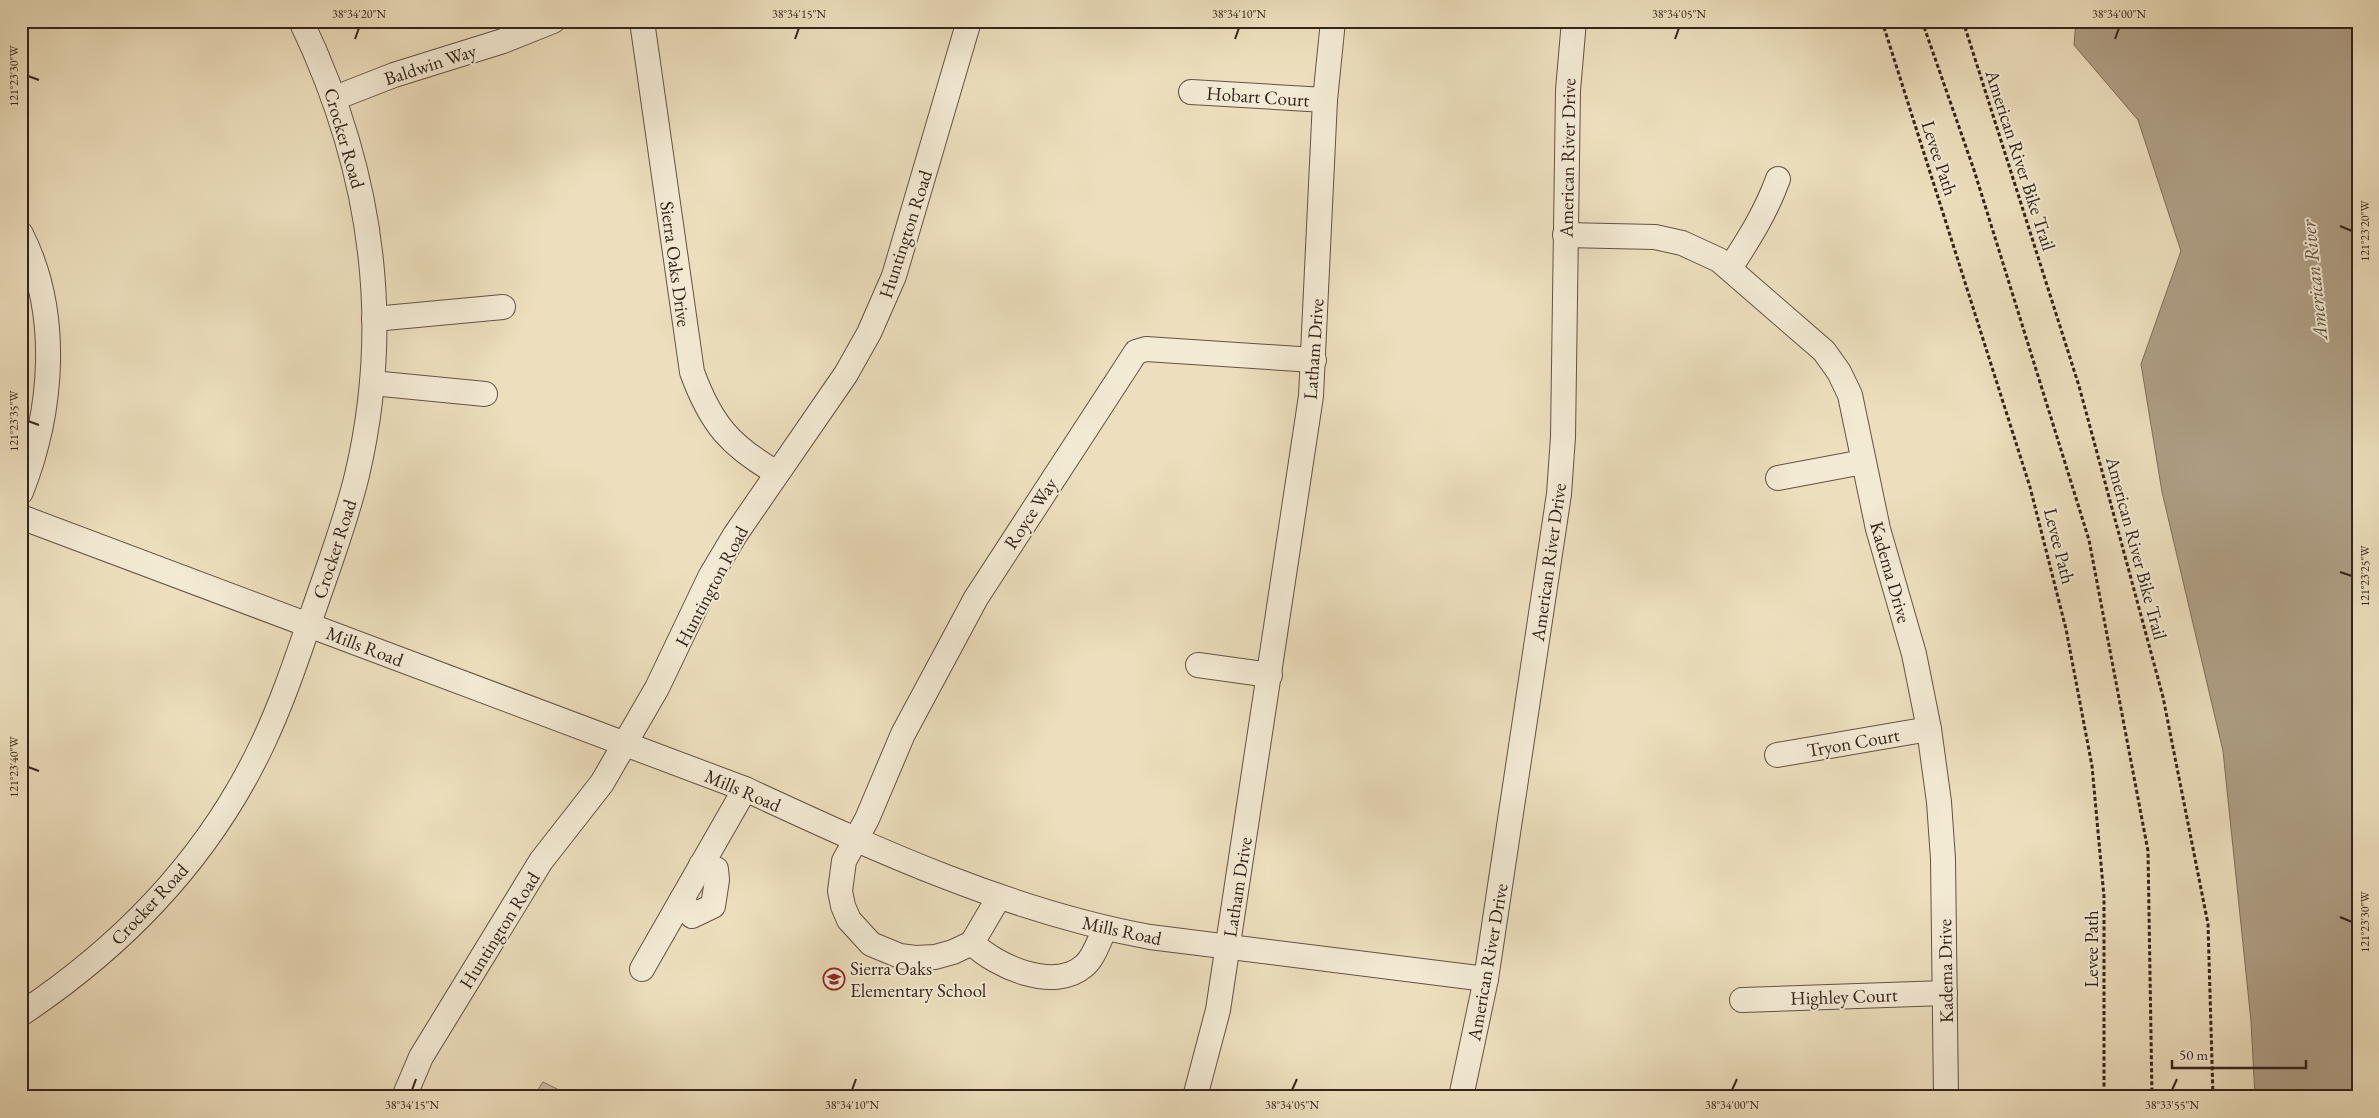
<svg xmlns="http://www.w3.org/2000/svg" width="2379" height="1118" font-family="'EB Garamond',serif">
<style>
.green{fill:#cebfa2;stroke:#82715f}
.water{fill:#af9f86;stroke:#7f6d5c}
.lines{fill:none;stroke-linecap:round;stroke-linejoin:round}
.minor-casing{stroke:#645244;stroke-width:26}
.path{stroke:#36231c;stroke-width:3;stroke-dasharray:4 2.5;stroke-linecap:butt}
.minor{stroke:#f3ead4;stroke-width:24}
.ticks{fill:none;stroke:#36231c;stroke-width:2}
.labels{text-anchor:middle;stroke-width:4;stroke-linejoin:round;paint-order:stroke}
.street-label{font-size:19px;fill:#36231c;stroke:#f3ead4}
.poi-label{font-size:19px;fill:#36231c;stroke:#f3ead4;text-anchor:start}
.water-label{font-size:20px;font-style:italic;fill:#604e41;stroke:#f3ead4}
.neatline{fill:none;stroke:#36231c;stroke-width:2}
.ticks-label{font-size:12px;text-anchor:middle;fill:#36231c}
</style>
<rect width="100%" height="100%" fill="#eddfbd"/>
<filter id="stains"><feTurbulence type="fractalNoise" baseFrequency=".004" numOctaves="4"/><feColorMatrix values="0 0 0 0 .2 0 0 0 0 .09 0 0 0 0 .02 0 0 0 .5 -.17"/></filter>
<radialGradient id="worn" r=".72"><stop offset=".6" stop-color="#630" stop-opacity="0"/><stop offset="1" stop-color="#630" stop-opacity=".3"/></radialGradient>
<polygon class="green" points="543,1082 573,1097 533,1097"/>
<polygon class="water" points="2076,21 2358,21 2358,1097 2255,1097 2251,1021 2223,751 2162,492 2141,364 2181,251 2138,120 2074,45"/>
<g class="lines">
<g class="minor-casing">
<g id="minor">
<path d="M642,21L692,372C711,424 730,446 777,473"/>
<polyline points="1191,92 1325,100"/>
<polyline points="335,98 394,75 503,41 553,21"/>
<path d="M21,234C61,313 53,411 21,492"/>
<polyline points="1565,235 1655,237 1682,243 1719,260 1824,351 1839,372 1850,395 1878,529 1914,654 1929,729 1939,802 1943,859 1946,1097"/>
<path d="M1730,268C1749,239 1766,212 1778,179"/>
<polyline points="374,319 503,307"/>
<polyline points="372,383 485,394"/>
<polyline points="1778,478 1863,462"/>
<path d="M21,517L745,789C875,849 1008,911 1150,937L1486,979"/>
<polyline points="1198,665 1270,675"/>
<polyline points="1777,755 1929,729"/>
<path d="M999,897L972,943C997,967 1054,992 1084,966C1094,958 1099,940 1105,929"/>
<polyline points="682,899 692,916 713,906 717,880 716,869 701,865"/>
<polyline points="972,943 953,952 935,957 915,958 900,956 871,944 849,920 843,906 840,891 844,861 867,819 903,734 976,598 1136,352 1146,349 1314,360"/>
<polyline points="642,969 745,789"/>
<polyline points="1742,1000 1945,993"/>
<path d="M21,1014C123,946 209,857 262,745C283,701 298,655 314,609C329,565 346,521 357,475C394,318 370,165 301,21"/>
<polyline points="404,1097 421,1057 541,861 602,783 657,688 710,577 735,535 846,374 869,333 894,276 969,21"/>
<polyline points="1195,1097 1218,1010 1311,396 1325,100 1333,21"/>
<polyline points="1461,1097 1486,979 1559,494 1563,437 1568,90 1574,21"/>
</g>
</g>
<g class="path">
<polyline points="1882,21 2030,487 2066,629 2092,766 2104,897 2104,1097"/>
<polyline points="1922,21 1974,170 2089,540 2148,851 2152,1097"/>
<polyline points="1963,21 2079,386 2163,697 2208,924 2213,1097"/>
</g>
<use href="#minor" class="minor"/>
</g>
<path class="ticks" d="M355,39L359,28M795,39L799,28M1235,39L1239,28M1675,39L1679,28M2115,39L2119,28M28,76L39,80M2340,226L2352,231M28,421L39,425M2340,572L2352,576M28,767L39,771M2340,917L2352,922M412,1090L416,1079M852,1090L856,1079M1292,1090L1297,1079M1732,1090L1737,1079M2172,1090L2177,1079"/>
<defs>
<g id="school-ring" transform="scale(1.125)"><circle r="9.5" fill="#f3ead4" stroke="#8f2418" stroke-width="1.5"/><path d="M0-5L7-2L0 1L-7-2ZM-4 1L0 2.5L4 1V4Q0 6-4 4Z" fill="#8f2418"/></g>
</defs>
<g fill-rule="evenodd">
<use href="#school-ring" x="834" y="979"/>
</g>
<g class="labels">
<g class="street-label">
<text transform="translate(430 64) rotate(-18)" y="7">Baldwin Way</text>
<text transform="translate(1258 96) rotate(4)" y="7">Hobart Court</text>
<text transform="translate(345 138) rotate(74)" y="7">Crocker Road</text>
<text transform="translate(1567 158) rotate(-89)" y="7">American River Drive</text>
<text transform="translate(1940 158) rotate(72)" y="7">Levee Path</text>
<text transform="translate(2021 160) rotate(72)" y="7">American River Bike Trail</text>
<text transform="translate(905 234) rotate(-72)" y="7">Huntington Road</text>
<text transform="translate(676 264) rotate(82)" y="7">Sierra Oaks Drive</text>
<text transform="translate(1313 349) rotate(-86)" y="7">Latham Drive</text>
<text transform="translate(1030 513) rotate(-57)" y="7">Royce Way</text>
<text transform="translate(2060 546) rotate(76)" y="7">Levee Path</text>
<text transform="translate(2137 548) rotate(75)" y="7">American River Bike Trail</text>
<text transform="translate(334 549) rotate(-72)" y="7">Crocker Road</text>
<text transform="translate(1548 562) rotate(-82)" y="7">American River Drive</text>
<text transform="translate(1891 572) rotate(74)" y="7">Kadema Drive</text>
<text transform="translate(711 586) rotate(-62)" y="7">Huntington Road</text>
<text transform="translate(365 646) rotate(21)" y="7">Mills Road</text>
<text transform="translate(1853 742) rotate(-10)" y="7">Tryon Court</text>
<text transform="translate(743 790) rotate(23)" y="7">Mills Road</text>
<text transform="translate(1237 887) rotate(-81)" y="7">Latham Drive</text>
<text transform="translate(149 904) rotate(-47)" y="7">Crocker Road</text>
<text transform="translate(499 930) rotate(-58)" y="7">Huntington Road</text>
<text transform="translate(1122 930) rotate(12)" y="7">Mills Road</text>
<text transform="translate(2091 949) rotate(-90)" y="7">Levee Path</text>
<text transform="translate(1487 962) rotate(-80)" y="7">American River Drive</text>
<text transform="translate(1945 971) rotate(-91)" y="7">Kadema Drive</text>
<text transform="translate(1844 996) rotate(-2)" y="7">Highley Court</text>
</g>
<g class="poi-label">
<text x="850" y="975">Sierra Oaks<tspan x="850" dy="22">Elementary School</tspan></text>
</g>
<g class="water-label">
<text transform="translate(2314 280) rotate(-96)" y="7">American River</text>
</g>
</g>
<rect width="2379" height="1118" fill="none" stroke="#eddfbd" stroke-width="55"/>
<path d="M2172 1060v8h134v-8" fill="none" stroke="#36231c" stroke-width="2.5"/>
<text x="2179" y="1060" font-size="15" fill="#36231c" stroke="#f3ead4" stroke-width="4" paint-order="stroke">50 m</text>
<rect x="28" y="28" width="2324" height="1062" class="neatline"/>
<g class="ticks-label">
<text x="359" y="18">38°34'20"N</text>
<text x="799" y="18">38°34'15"N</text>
<text x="1239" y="18">38°34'10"N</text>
<text x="1679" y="18">38°34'05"N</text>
<text x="2119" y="18">38°34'00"N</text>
<text transform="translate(14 76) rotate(-90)" y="4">121°23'30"W</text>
<text transform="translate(2365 231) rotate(-90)" y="4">121°23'20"W</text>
<text transform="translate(14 421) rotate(-90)" y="4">121°23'35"W</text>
<text transform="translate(2365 576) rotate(-90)" y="4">121°23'25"W</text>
<text transform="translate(14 767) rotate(-90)" y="4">121°23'40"W</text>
<text transform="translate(2365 922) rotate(-90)" y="4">121°23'30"W</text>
<text x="412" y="1109">38°34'15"N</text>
<text x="852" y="1109">38°34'10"N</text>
<text x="1292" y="1109">38°34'05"N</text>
<text x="1732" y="1109">38°34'00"N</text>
<text x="2172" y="1109">38°33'55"N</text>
</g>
<rect width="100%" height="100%" filter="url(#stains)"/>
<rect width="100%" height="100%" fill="url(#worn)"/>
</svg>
